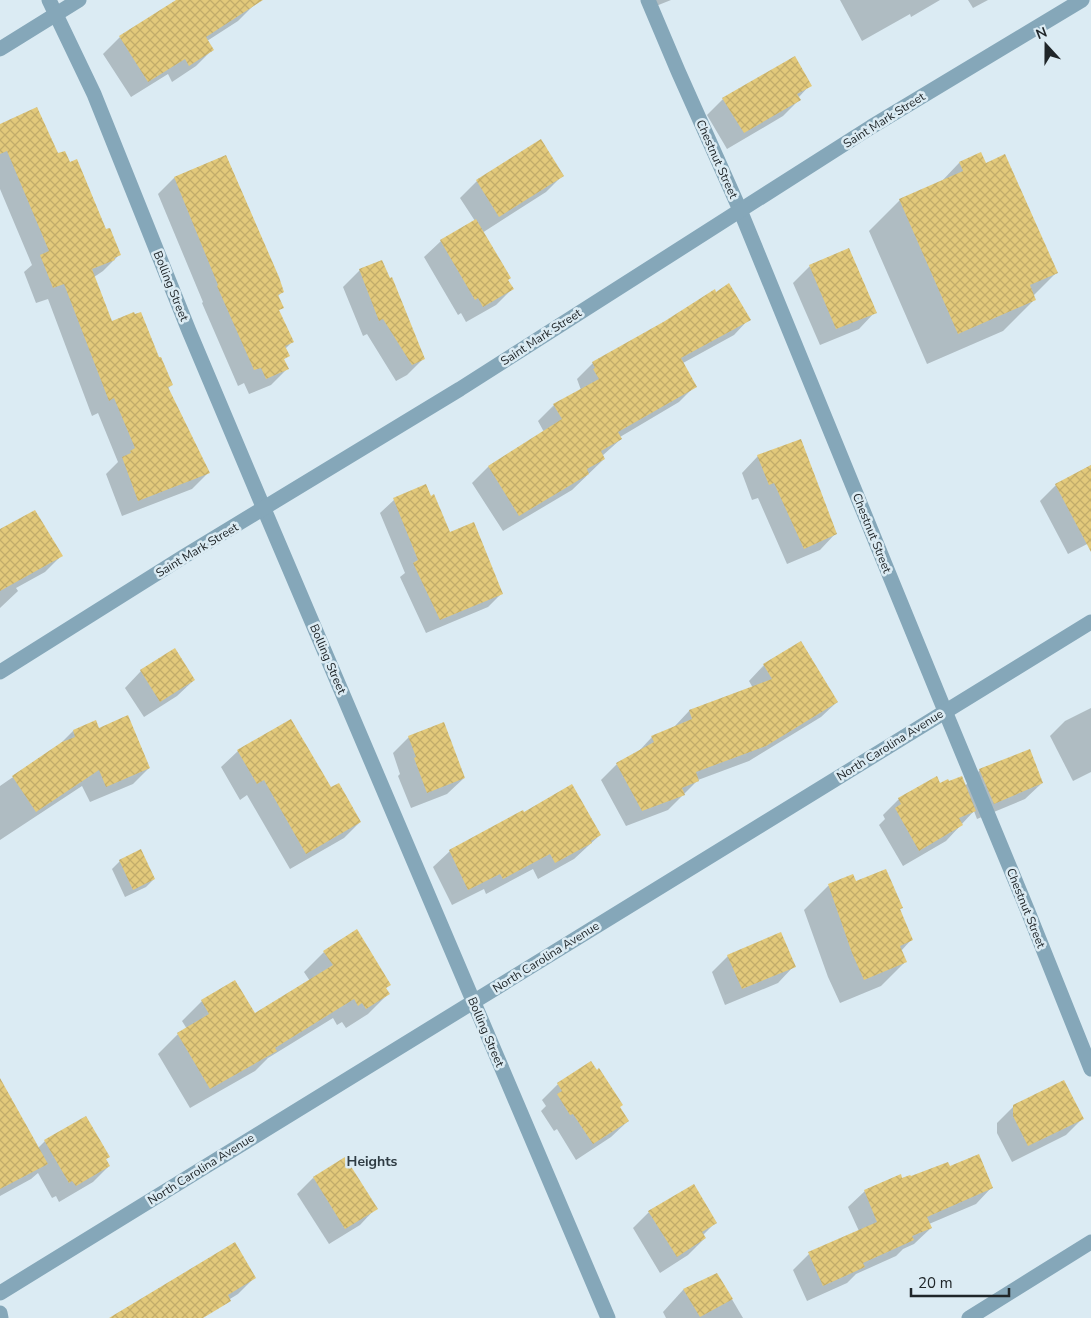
<svg xmlns="http://www.w3.org/2000/svg" width="1091" height="1318" font-family="'Nunito Sans',sans-serif">
<style>
.shadow{fill:#0003}
.building{fill:url(#building-cross-hatch)}
.lines{fill:none;stroke-linecap:round;stroke-linejoin:round}
.minor{stroke:#85a7b9;stroke-width:15}
.labels{text-anchor:middle;stroke-width:5;stroke-linejoin:round;paint-order:stroke}
.street-label{font-size:12px;fill:#202629;stroke:#dbebf3}
.neighbourhood-label{font-size:14px;font-weight:bold;fill:#2f3c43;stroke:#dbebf3}
</style>
<defs>
<pattern id="building-cross-hatch" width="8" height="8" patternUnits="userSpaceOnUse" patternTransform="scale(1.25)"><rect width="8" height="8" fill="#e2c97b"/><path d="M0 0l8 8M0 8l8-8" fill="none" stroke="#c2ac6a"/></pattern>
</defs>
<rect width="100%" height="100%" fill="#dbebf3"/>
<g class="shadow">
<polygon points="196,0 251,0 254,5 238,21 207,41 212,50 196,66 172,82 168,74 131,97 103,54 120,37 158,13"/>
<polygon points="648,0 671,0 651,8"/>
<polygon points="840,0 940,0 911,17 910,14 862,41"/>
<polygon points="968,0 988,0 973,8"/>
<polygon points="810,85 798,98 799,100 783,116 727,149 707,115 723,99"/>
<polygon points="0,125 58,155 119,255 103,271 94,277 111,323 159,359 172,385 167,389 208,473 192,489 122,516 106,474 118,462 98,413 92,416 48,299 36,303 24,272 32,265 0,189"/>
<polygon points="541,141 563,175 546,192 482,233 512,289 496,305 466,322 461,313 458,315 424,257 441,241 475,221 460,198 477,181"/>
<polygon points="980,153 985,164 1056,273 1033,296 1034,300 1003,331 927,364 869,231 900,200 940,183 959,163"/>
<polygon points="225,157 283,291 278,296 282,307 278,311 292,342 285,349 288,355 283,360 287,369 271,385 249,394 244,383 238,386 202,303 203,302 158,194 174,178"/>
<polygon points="382,261 423,359 407,375 396,381 367,334 363,336 343,287 360,270"/>
<polygon points="810,266 875,312 859,329 820,345 793,283"/>
<polygon points="749,319 734,335 683,363 695,386 679,402 620,437 621,439 602,456 604,459 572,490 503,531 472,483 488,467 544,432 538,421 554,405 581,390 577,379 593,363"/>
<polygon points="758,456 836,533 820,550 787,564 758,498 752,500 742,473"/>
<polygon points="1091,465 1091,542 1068,554 1040,501 1056,485"/>
<polygon points="394,500 450,534 501,594 488,607 426,633 400,577 405,573 380,513"/>
<polygon points="0,535 61,556 45,572 16,588 18,591 0,608"/>
<polygon points="764,665 837,702 821,717 749,761 698,780 668,810 626,826 601,780 617,764 637,753 652,737 674,727 689,711 753,688 749,681"/>
<polygon points="141,671 194,680 177,696 144,717 125,688"/>
<polygon points="1091,708 1091,772 1073,781 1050,736 1065,721"/>
<polygon points="98,729 149,768 133,784 90,802 82,786 0,840 0,786 58,746 73,731"/>
<polygon points="409,737 464,778 447,794 411,808 398,776 400,774 393,753"/>
<polygon points="238,751 331,789 360,822 344,838 290,869 247,795 240,800 221,767"/>
<polygon points="980,770 1042,783 1025,799 977,819 974,811 946,841 903,866 879,825 885,819 883,815 899,799 940,784 949,783 965,786"/>
<polygon points="524,813 600,835 574,859 538,879 533,869 486,894 484,889 452,905 433,867 450,851"/>
<polygon points="120,861 154,879 146,887 125,897 112,869"/>
<polygon points="852,876 855,883 901,908 899,910 911,940 901,951 905,962 881,986 840,1003 828,977 804,910 828,886"/>
<polygon points="324,952 390,984 385,989 388,994 368,1014 346,1028 342,1022 337,1025 333,1018 268,1058 255,1071 190,1108 158,1054 178,1034 187,1029 182,1021 202,1001 254,1015 310,981 304,972"/>
<polygon points="728,956 794,966 778,983 725,1005 712,972"/>
<polygon points="558,1084 619,1107 628,1121 611,1137 576,1160 557,1129 554,1131 541,1111 546,1106 542,1100"/>
<polygon points="1014,1106 1082,1119 1066,1135 1012,1162 997,1133 997,1123"/>
<polygon points="0,1125 38,1148 45,1141 108,1157 105,1160 109,1166 93,1182 59,1202 56,1196 52,1198 38,1173 31,1179 0,1196"/>
<polygon points="949,1168 992,1187 976,1204 929,1224 931,1228 914,1244 903,1249 896,1256 856,1274 847,1283 807,1301 793,1270 809,1254 859,1231 848,1207 865,1191 901,1180"/>
<polygon points="313,1178 376,1208 360,1225 329,1244 297,1194"/>
<polygon points="649,1212 715,1223 703,1235 705,1238 688,1255 660,1273 633,1228"/>
<polygon points="234,1244 254,1278 238,1294 201,1317"/>
<polygon points="717,1274 743,1318 666,1318 663,1312 683,1290"/>
</g>
<g class="building">
<polygon points="176,0 263,0 206,37 214,50 189,66 185,59 148,82 119,36"/>
<polygon points="795,56 812,86 797,94 801,100 744,133 722,98"/>
<polygon points="37,107 58,153 65,151 70,162 77,159 106,229 110,228 121,255 114,258 115,260 92,269 112,321 134,312 135,314 141,312 159,357 161,357 173,385 168,387 210,473 138,501 122,457 131,453 130,451 135,448 114,398 109,401 64,284 53,288 40,255 49,251 7,151 0,154 0,124"/>
<polygon points="541,139 564,176 499,217 476,180"/>
<polygon points="981,152 986,163 1005,154 1058,273 1030,285 1036,300 958,334 899,199 963,171 959,162"/>
<polygon points="226,155 279,277 284,292 278,295 284,308 279,310 294,342 285,346 290,356 284,359 289,369 266,379 261,368 254,370 217,286 218,285 174,177"/>
<polygon points="476,219 511,278 508,280 514,289 483,307 478,298 475,300 440,240"/>
<polygon points="849,248 877,313 836,329 809,265"/>
<polygon points="382,260 390,278 392,277 425,359 412,365 383,319 379,321 359,269"/>
<polygon points="729,283 751,320 681,358 697,387 618,432 622,439 601,451 605,459 587,469 589,474 519,516 488,466 562,419 553,404 599,379 593,369 595,368 592,362 665,321 715,289 716,292"/>
<polygon points="801,439 837,534 804,549 774,483 769,485 757,455"/>
<polygon points="1091,465 1091,552 1055,484"/>
<polygon points="426,484 431,496 434,494 450,532 474,522 503,594 440,620 413,563 418,560 393,498"/>
<polygon points="35,510 63,556 0,591 0,529"/>
<polygon points="801,641 838,702 766,746 696,772 699,781 682,788 685,795 642,811 616,763 654,742 651,736 692,719 689,710 772,679 763,664"/>
<polygon points="175,648 195,680 160,702 140,670"/>
<polygon points="128,715 150,768 106,787 99,770 36,812 12,776 62,742 75,737 73,730 96,720 99,728"/>
<polygon points="291,719 331,787 339,783 361,822 306,854 264,780 257,784 237,750"/>
<polygon points="444,722 465,778 427,793 414,758 416,757 408,736"/>
<polygon points="1030,749 1043,783 994,804 979,769"/>
<polygon points="937,776 940,783 948,779 949,781 962,776 976,811 959,818 963,825 919,851 895,808 901,804 898,798"/>
<polygon points="572,784 601,835 591,841 592,843 555,863 550,854 503,879 500,874 468,890 449,850 523,810 524,812"/>
<polygon points="141,849 155,879 133,890 119,860"/>
<polygon points="886,869 903,908 900,909 913,940 900,946 907,962 864,980 852,953 828,884 853,874 856,881"/>
<polygon points="357,929 391,985 386,988 390,994 366,1009 362,1003 358,1006 354,999 275,1048 277,1051 210,1089 177,1033 209,1014 201,1000 235,980 255,1013 333,965 323,951"/>
<polygon points="781,932 796,967 742,989 727,955"/>
<polygon points="591,1061 597,1070 599,1068 623,1105 620,1107 629,1121 593,1144 573,1114 570,1115 557,1094 562,1091 557,1083"/>
<polygon points="0,1078 48,1164 0,1189"/>
<polygon points="1064,1080 1084,1119 1028,1146 1013,1116 1013,1105"/>
<polygon points="86,1116 110,1157 106,1159 110,1166 76,1186 72,1181 69,1183 44,1140"/>
<polygon points="979,1154 993,1188 927,1217 932,1228 912,1236 914,1240 863,1263 865,1267 823,1286 808,1252 877,1222 864,1190 901,1174 902,1178 910,1175 911,1176 948,1162 950,1166"/>
<polygon points="345,1157 378,1209 345,1229 313,1177"/>
<polygon points="694,1184 717,1223 702,1232 706,1238 677,1257 648,1211"/>
<polygon points="235,1242 256,1278 228,1295 231,1301 203,1318 109,1318"/>
<polygon points="717,1273 733,1299 700,1317 683,1289"/>
</g>
<g class="lines">
<g class="minor">
<polyline points="49,0 94,94 189,331 264,509 608,1318"/>
<polyline points="648,0 678,71 740,210 945,711 1027,909 1091,1069"/>
<polyline points="0,49 79,0"/>
<polyline points="0,672 183,557 460,389 871,127 1082,0"/>
<polyline points="0,1293 1091,622"/>
<polyline points="0,1313 1,1318"/>
<polyline points="969,1318 1091,1242"/>
</g>
</g>
<g class="labels">
<g class="street-label">
<text transform="translate(884 120) rotate(-32)" y="4">Saint Mark Street</text>
<text transform="translate(717 159) rotate(66)" y="4">Chestnut Street</text>
<text transform="translate(171 286) rotate(68)" y="4">Bolling Street</text>
<text transform="translate(541 337) rotate(-33)" y="4">Saint Mark Street</text>
<text transform="translate(872 533) rotate(68)" y="4">Chestnut Street</text>
<text transform="translate(197 550) rotate(-31)" y="4">Saint Mark Street</text>
<text transform="translate(328 659) rotate(67)" y="4">Bolling Street</text>
<text transform="translate(890 745) rotate(-32)" y="4">North Carolina Avenue</text>
<text transform="translate(1026 908) rotate(68)" y="4">Chestnut Street</text>
<text transform="translate(546 957) rotate(-32)" y="4">North Carolina Avenue</text>
<text transform="translate(486 1032) rotate(67)" y="4">Bolling Street</text>
<text transform="translate(201 1169) rotate(-32)" y="4">North Carolina Avenue</text>
</g>
<g class="neighbourhood-label">
<text x="372" y="1166">Heights</text>
</g>
</g>
<g transform="translate(1046 45) rotate(339)" stroke="#dbebf3" stroke-width="4" paint-order="stroke">
<path d="M0-4L9 19L0 12L-9 19Z" fill="#202629"/>
<text y="-8" font-size="14" font-weight="bold" text-anchor="middle" fill="#202629">N</text>
</g>
<path d="M911 1288v8h98v-8" fill="none" stroke="#202629" stroke-width="2.5"/>
<text x="918" y="1288" font-size="15" fill="#202629" stroke="#dbebf3" stroke-width="4" paint-order="stroke">20 m</text>
</svg>
